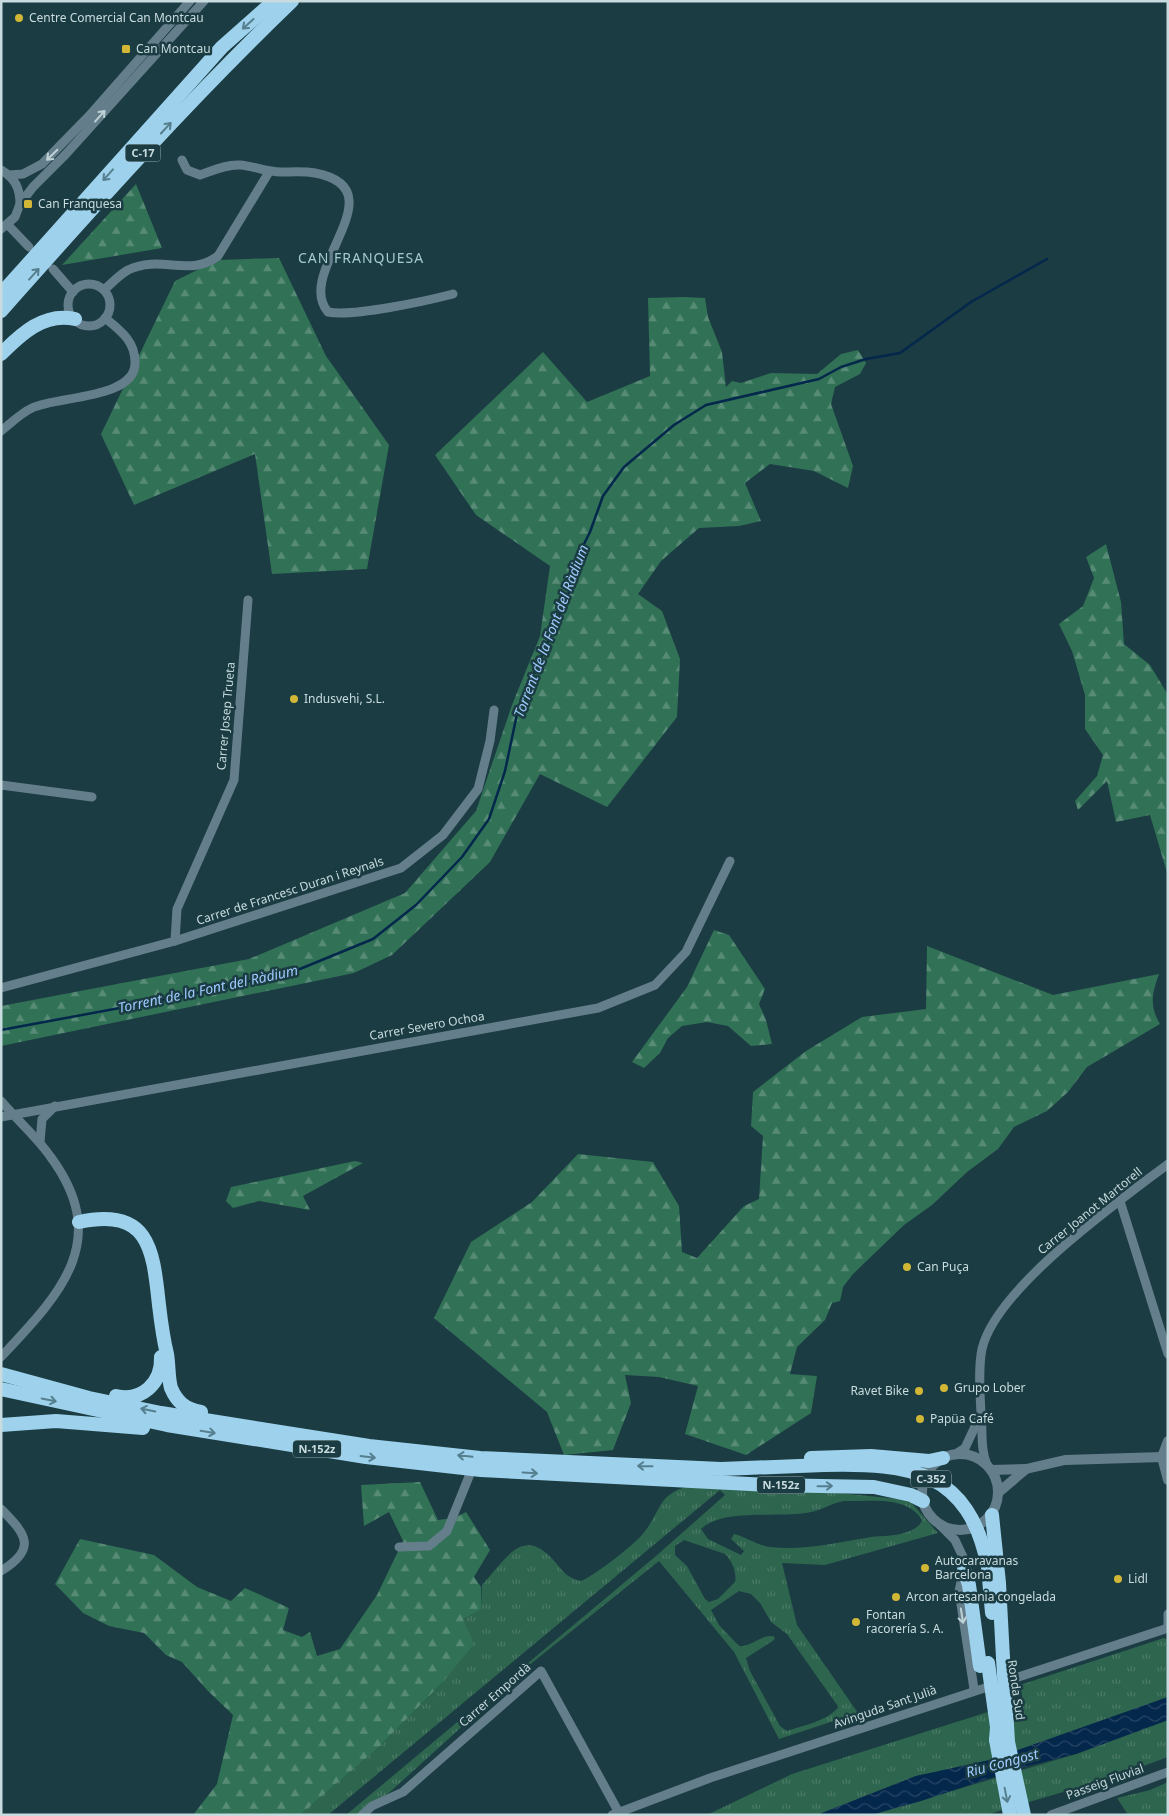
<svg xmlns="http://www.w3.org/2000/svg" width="1169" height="1816" font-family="'Noto Sans',sans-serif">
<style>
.grass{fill:url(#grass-tufts);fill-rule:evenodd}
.forest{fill:url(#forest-firs)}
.water{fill:url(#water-waves)}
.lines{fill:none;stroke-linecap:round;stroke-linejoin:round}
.stream{stroke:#04274c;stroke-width:2.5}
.minor{stroke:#657e8b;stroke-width:9}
.tertiary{stroke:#657e8b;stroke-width:10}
.trunk{stroke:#9ed1ec;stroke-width:14}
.trunk-bridge{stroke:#9ed1ec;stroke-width:14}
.oneway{stroke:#557f8e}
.oneway2{stroke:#bed2d6}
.poi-dot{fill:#d2b736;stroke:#1a3c42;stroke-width:2}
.labels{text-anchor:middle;stroke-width:5;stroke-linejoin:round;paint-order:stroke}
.shield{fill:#1a3c42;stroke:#94abaf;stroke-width:1}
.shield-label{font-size:11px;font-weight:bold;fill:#c8dbde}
.poi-label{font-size:12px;fill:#c8dbde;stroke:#1a3c42;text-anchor:start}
.street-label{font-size:12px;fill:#c8dbde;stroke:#1a3c42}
.neighbourhood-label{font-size:14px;letter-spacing:1px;fill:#a4cad0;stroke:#1a3c42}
.water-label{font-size:14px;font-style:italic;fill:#9fcafe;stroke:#1a3c42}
</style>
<defs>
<pattern id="grass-tufts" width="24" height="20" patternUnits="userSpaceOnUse" patternTransform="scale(1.25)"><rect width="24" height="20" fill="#2e654e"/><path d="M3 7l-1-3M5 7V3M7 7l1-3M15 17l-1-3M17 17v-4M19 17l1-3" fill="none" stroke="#4b7a67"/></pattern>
<pattern id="forest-firs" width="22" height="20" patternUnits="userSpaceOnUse" patternTransform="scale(1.25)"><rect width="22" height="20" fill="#317156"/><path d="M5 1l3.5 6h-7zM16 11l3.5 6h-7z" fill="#578b76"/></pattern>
<pattern id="water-waves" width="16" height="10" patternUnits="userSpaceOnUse" patternTransform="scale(1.25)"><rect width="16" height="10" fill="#04274c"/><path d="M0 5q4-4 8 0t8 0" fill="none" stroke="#274665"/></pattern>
</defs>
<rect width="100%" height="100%" fill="#1a3c42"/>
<g class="grass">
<path d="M689,1486L839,1493L909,1500L938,1533L825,1565L782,1563L797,1625L858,1713L779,1739L734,1652L659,1561L533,1662L390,1792L358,1815H346L656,1556L725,1495L720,1490L328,1815H300L377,1749L442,1683L463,1619L481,1610L482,1585C507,1558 523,1524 556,1563C563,1572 569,1579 581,1581C594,1576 637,1543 645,1531C662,1509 658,1494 689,1486ZM844,1501C869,1502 907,1495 922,1520C920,1527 911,1531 904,1533C892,1537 878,1535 866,1538C835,1543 801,1551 770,1547C757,1545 746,1537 734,1534L731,1539L744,1551L741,1555L708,1539L701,1529C724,1507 779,1519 811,1512C822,1510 832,1503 844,1501ZM684,1540L725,1554C732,1561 737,1572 735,1582L718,1599L709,1602L705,1599L687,1566L675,1555V1546ZM739,1591L751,1594L760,1603L771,1622L787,1634L837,1705L838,1708C824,1722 805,1725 787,1731L780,1726L750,1671L746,1658L774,1640L775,1637C764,1632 751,1648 739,1646L719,1625L711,1610Z"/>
<polygon points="1164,1638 1168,1640 1168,1697 990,1760 916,1776 817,1815 707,1815 792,1774 1023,1701 1020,1685"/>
<polygon points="1168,1720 1168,1757 1113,1777 986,1815 871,1815 1076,1754"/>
<polygon points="1168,1782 1168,1815 1128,1815 1117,1798 1150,1790"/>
</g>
<g class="forest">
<polygon points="136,184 162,248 62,265"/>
<polygon points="279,258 326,356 389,445 367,569 272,574 255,454 134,505 101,434 175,281 217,260"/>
<polygon points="684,297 705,298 708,317 722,352 726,387 732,381 741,383 771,373 817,374 841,354 858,350 866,363 860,374 835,387 831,404 853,466 848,488 814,471 770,464 745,483 761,521 739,526 699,528 661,561 638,594 662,611 680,659 677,717 607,807 540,774 490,862 392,955 354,973 1,1046 1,1006 249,959 405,893 476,811 512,705 540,636 550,566 476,515 435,455 543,352 587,402 650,376 648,298"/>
<polygon points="1106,544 1121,602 1124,644 1150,665 1168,695 1168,876 1150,815 1116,822 1107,781 1078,810 1075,801 1097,776 1103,755 1085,729 1085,695 1072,651 1059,624 1083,606 1094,578 1086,557"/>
<polygon points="714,930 729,935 765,989 759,1004 766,1020 772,1044 751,1046 728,1026 707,1022 682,1026 668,1038 660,1053 644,1068 632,1062 687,987"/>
<path d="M927,946L1053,995L1159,974C1152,994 1149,1005 1160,1024L1087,1067L1068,1092L1047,1111L1014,1127L998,1149L967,1172L932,1205L904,1225L853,1274L843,1287L840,1301L832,1303L825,1320L797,1347L790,1374L817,1376L811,1413L746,1455L685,1434L698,1386L659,1377L625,1375L631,1403L613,1450L564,1455L547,1412L434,1318L471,1242L532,1202L578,1154L653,1162L679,1206L682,1252L697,1258L744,1206L759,1199L763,1136L751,1126L753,1092L806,1051L862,1017L926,1009Z"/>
<polygon points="355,1161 363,1163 303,1196 310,1210 259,1201 233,1208 226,1201 231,1187"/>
<polygon points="420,1482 438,1520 454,1518 466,1512 490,1550 474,1577 481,1587 481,1610 463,1619 474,1644 442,1683 377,1749 300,1815 193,1815 217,1784 233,1715 208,1691 182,1662 166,1655 144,1633 109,1626 83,1613 55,1584 80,1539 154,1555 197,1587 231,1601 245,1588 289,1608 283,1630 302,1637 310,1632 317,1656 340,1649 377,1595 403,1541 389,1512 364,1526 361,1485"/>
</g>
<polygon class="water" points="1168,1697 1168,1720 1076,1754 1027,1766 921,1801 871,1815 817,1815 916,1776 990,1760"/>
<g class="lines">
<polyline class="stream" points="1,1030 179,997 295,971 373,939 416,905 462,857 489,819 505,771 517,714 569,592 575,562 590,532 603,496 624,467 674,425 706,405 819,379 841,367 866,359 900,353 971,302 1047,259"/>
<g class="minor">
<path d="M182,160L187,170L200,175C212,171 226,164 240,165C254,166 266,172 281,172C292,172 304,171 315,173C401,189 293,272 328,312C353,317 426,301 453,294"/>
<path d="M1,170C15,178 20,188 20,204"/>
<polyline points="9,175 23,174 42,164 89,116 190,1"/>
<polyline points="8,225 29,247"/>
<polyline points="1,229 15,217 20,204 33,187 66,154 204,1"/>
<polyline points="53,269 73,292"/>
<circle cx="89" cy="305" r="21"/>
<path d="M104,290C112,283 119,275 128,270C162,254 188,278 218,256L269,172"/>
<path d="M1,431C11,423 21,413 32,408C56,396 134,399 135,364C136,342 121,331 105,318"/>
<polyline points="1,785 92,797"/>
<polyline points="175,941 177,909 234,780 248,600"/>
<polyline points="1,988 175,941 401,868 443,835 478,789 490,741 494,710"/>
<path d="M1,1101C17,1120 36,1136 50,1156C113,1241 60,1294 1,1357"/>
<polyline points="1,1117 598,1008 655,985 686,952 730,861"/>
<polyline points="40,1142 42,1119 55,1106"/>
<polyline points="1120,1201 1168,1354"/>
<polyline points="954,1455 965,1448 980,1416"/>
<path d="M987,1465C980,1448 983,1431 981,1413C980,1393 978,1368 982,1349C996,1288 1118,1202 1168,1164"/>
<path d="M1,1509C27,1535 37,1549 1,1571"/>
<polyline points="940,1525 955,1540 963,1557 964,1569 959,1591 974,1689"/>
<polyline points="399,1547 429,1546 447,1531 472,1469"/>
<polyline points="1168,1614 1168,1627"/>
<polyline points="362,1815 372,1806 403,1792 541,1671 618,1811"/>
<polyline points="612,1815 710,1778 1168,1628"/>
<polyline points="1051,1815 1168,1772"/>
</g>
<g class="tertiary">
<polyline points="1168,1441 1162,1457 1168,1480"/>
<circle cx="960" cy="1492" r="38"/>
<polyline points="991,1470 1026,1469 1065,1460 1162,1457"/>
<polyline points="999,1492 1026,1469"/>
</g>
<g class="trunk">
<polyline points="1,294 222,47 274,1"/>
<path d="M1,311C95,205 190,99 292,1"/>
<path d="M1,354C21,334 44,312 75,319"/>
<path d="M79,1222C150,1207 153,1250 159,1305C161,1322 163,1338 167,1354C169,1365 168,1377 171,1388C177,1402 185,1409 201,1412"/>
<polyline points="1,1374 89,1398 161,1413 369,1446 480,1458 721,1469 824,1465"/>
<polyline points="1,1389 167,1425 366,1457 481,1470 768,1485 874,1487 911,1495 923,1501"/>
<path d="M116,1396C142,1402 162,1383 161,1357"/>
<polyline points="1,1425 56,1421 143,1428"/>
<polyline points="811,1458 871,1456 929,1461 943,1458"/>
<polyline points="992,1515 999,1583 1003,1658"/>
<polyline points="988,1567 992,1613"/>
<polyline points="964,1569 969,1585 980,1666"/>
<polyline points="996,1740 1010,1815"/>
<polyline points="1008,1742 1024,1815"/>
</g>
<g class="trunk-bridge">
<path d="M824,1465C910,1463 969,1470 988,1567"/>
<polyline points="1003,1658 1008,1742"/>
<polyline points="988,1663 997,1727 996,1740"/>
</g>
</g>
<defs><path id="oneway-shaft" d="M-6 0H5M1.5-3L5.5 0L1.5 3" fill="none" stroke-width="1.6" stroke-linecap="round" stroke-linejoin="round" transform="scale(1.25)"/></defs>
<g class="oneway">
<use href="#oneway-shaft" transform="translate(248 24) rotate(138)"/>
<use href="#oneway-shaft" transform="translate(166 128) rotate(-47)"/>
<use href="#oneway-shaft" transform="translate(108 175) rotate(132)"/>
<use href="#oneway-shaft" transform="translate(34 274) rotate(-48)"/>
<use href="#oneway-shaft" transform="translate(49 1400) rotate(12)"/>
<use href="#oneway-shaft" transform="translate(148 1410) rotate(-168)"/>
<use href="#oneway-shaft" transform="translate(208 1432) rotate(9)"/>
<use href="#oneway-shaft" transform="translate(465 1456) rotate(-174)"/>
<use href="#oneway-shaft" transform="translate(368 1457) rotate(7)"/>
<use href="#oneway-shaft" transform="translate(645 1466) rotate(-179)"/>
<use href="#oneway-shaft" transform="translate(530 1473) rotate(3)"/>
<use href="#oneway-shaft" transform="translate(825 1486) rotate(-1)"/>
<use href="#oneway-shaft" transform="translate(1006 1795) rotate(79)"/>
</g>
<g class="oneway2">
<use href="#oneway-shaft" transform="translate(100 116) rotate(-48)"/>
<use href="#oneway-shaft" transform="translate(52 155) rotate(136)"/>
<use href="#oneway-shaft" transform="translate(962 1616) rotate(81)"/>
</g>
<g class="poi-dot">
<circle cx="19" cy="18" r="5"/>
<rect x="121" y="44" width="10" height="10" rx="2.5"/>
<rect x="23" y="199" width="10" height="10" rx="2.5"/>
<circle cx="294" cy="699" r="5"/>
<circle cx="907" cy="1267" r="5"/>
<circle cx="944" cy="1388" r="5"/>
<circle cx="919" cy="1391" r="5"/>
<circle cx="920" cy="1419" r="5"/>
<circle cx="925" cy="1568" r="5"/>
<circle cx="1118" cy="1579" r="5"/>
<circle cx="896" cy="1597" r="5"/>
<circle cx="856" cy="1622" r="5"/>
</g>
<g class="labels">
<g class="shield">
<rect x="125.5" y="144.5" width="35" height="17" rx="4"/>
<rect x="293" y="1440.5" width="48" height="17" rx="4"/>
<rect x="911" y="1470.5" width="40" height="17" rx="4"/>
<rect x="757" y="1476.5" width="48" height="17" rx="4"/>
</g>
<g class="shield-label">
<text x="143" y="157">C-17</text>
<text x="317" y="1453">N-152z</text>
<text x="931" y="1483">C-352</text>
<text x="781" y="1489">N-152z</text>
</g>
<g class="poi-label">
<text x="29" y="22">Centre Comercial Can Montcau</text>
<text x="136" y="53">Can Montcau</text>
<text x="38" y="208">Can Franquesa</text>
<text x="304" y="703">Indusvehi, S.L.</text>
<text x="917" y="1271">Can Puça</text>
<text x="954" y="1392">Grupo Lober</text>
<text x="909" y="1395" text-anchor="end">Ravet Bike</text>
<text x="930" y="1423">Papüa Café</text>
<text x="935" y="1565">Autocaravanas<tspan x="935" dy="14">Barcelona</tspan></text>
<text x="1128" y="1583">Lidl</text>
<text x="906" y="1601">Arcon artesania congelada</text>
<text x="866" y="1619">Fontan<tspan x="866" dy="14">racorería S. A.</tspan></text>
</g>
<g class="street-label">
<text transform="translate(226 716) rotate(-85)" y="4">Carrer Josep Trueta</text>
<text transform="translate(290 891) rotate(-18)" y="4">Carrer de Francesc Duran i Reynals</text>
<text transform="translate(427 1026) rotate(-10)" y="4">Carrer Severo Ochoa</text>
<text transform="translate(1090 1211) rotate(-39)" y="4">Carrer Joanot Martorell</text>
<text transform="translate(1016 1690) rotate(82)" y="4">Ronda Sud</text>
<text transform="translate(495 1695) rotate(-41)" y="4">Carrer Empordà</text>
<text transform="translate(885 1707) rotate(-19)" y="4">Avinguda Sant Julià</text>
<text transform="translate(1105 1782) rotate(-20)" y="4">Passeig Fluvial</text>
</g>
<g class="neighbourhood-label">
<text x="361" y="263">CAN FRANQUESA</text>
</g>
<g class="water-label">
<text transform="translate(551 631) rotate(-69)" y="5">Torrent de la Font del Ràdium</text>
<text transform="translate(208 989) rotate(-12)" y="5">Torrent de la Font del Ràdium</text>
<text transform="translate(1002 1763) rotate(-15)" y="5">Riu Congost</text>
</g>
</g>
<rect width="1169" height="1816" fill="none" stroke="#c8dbde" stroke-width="5"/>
</svg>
